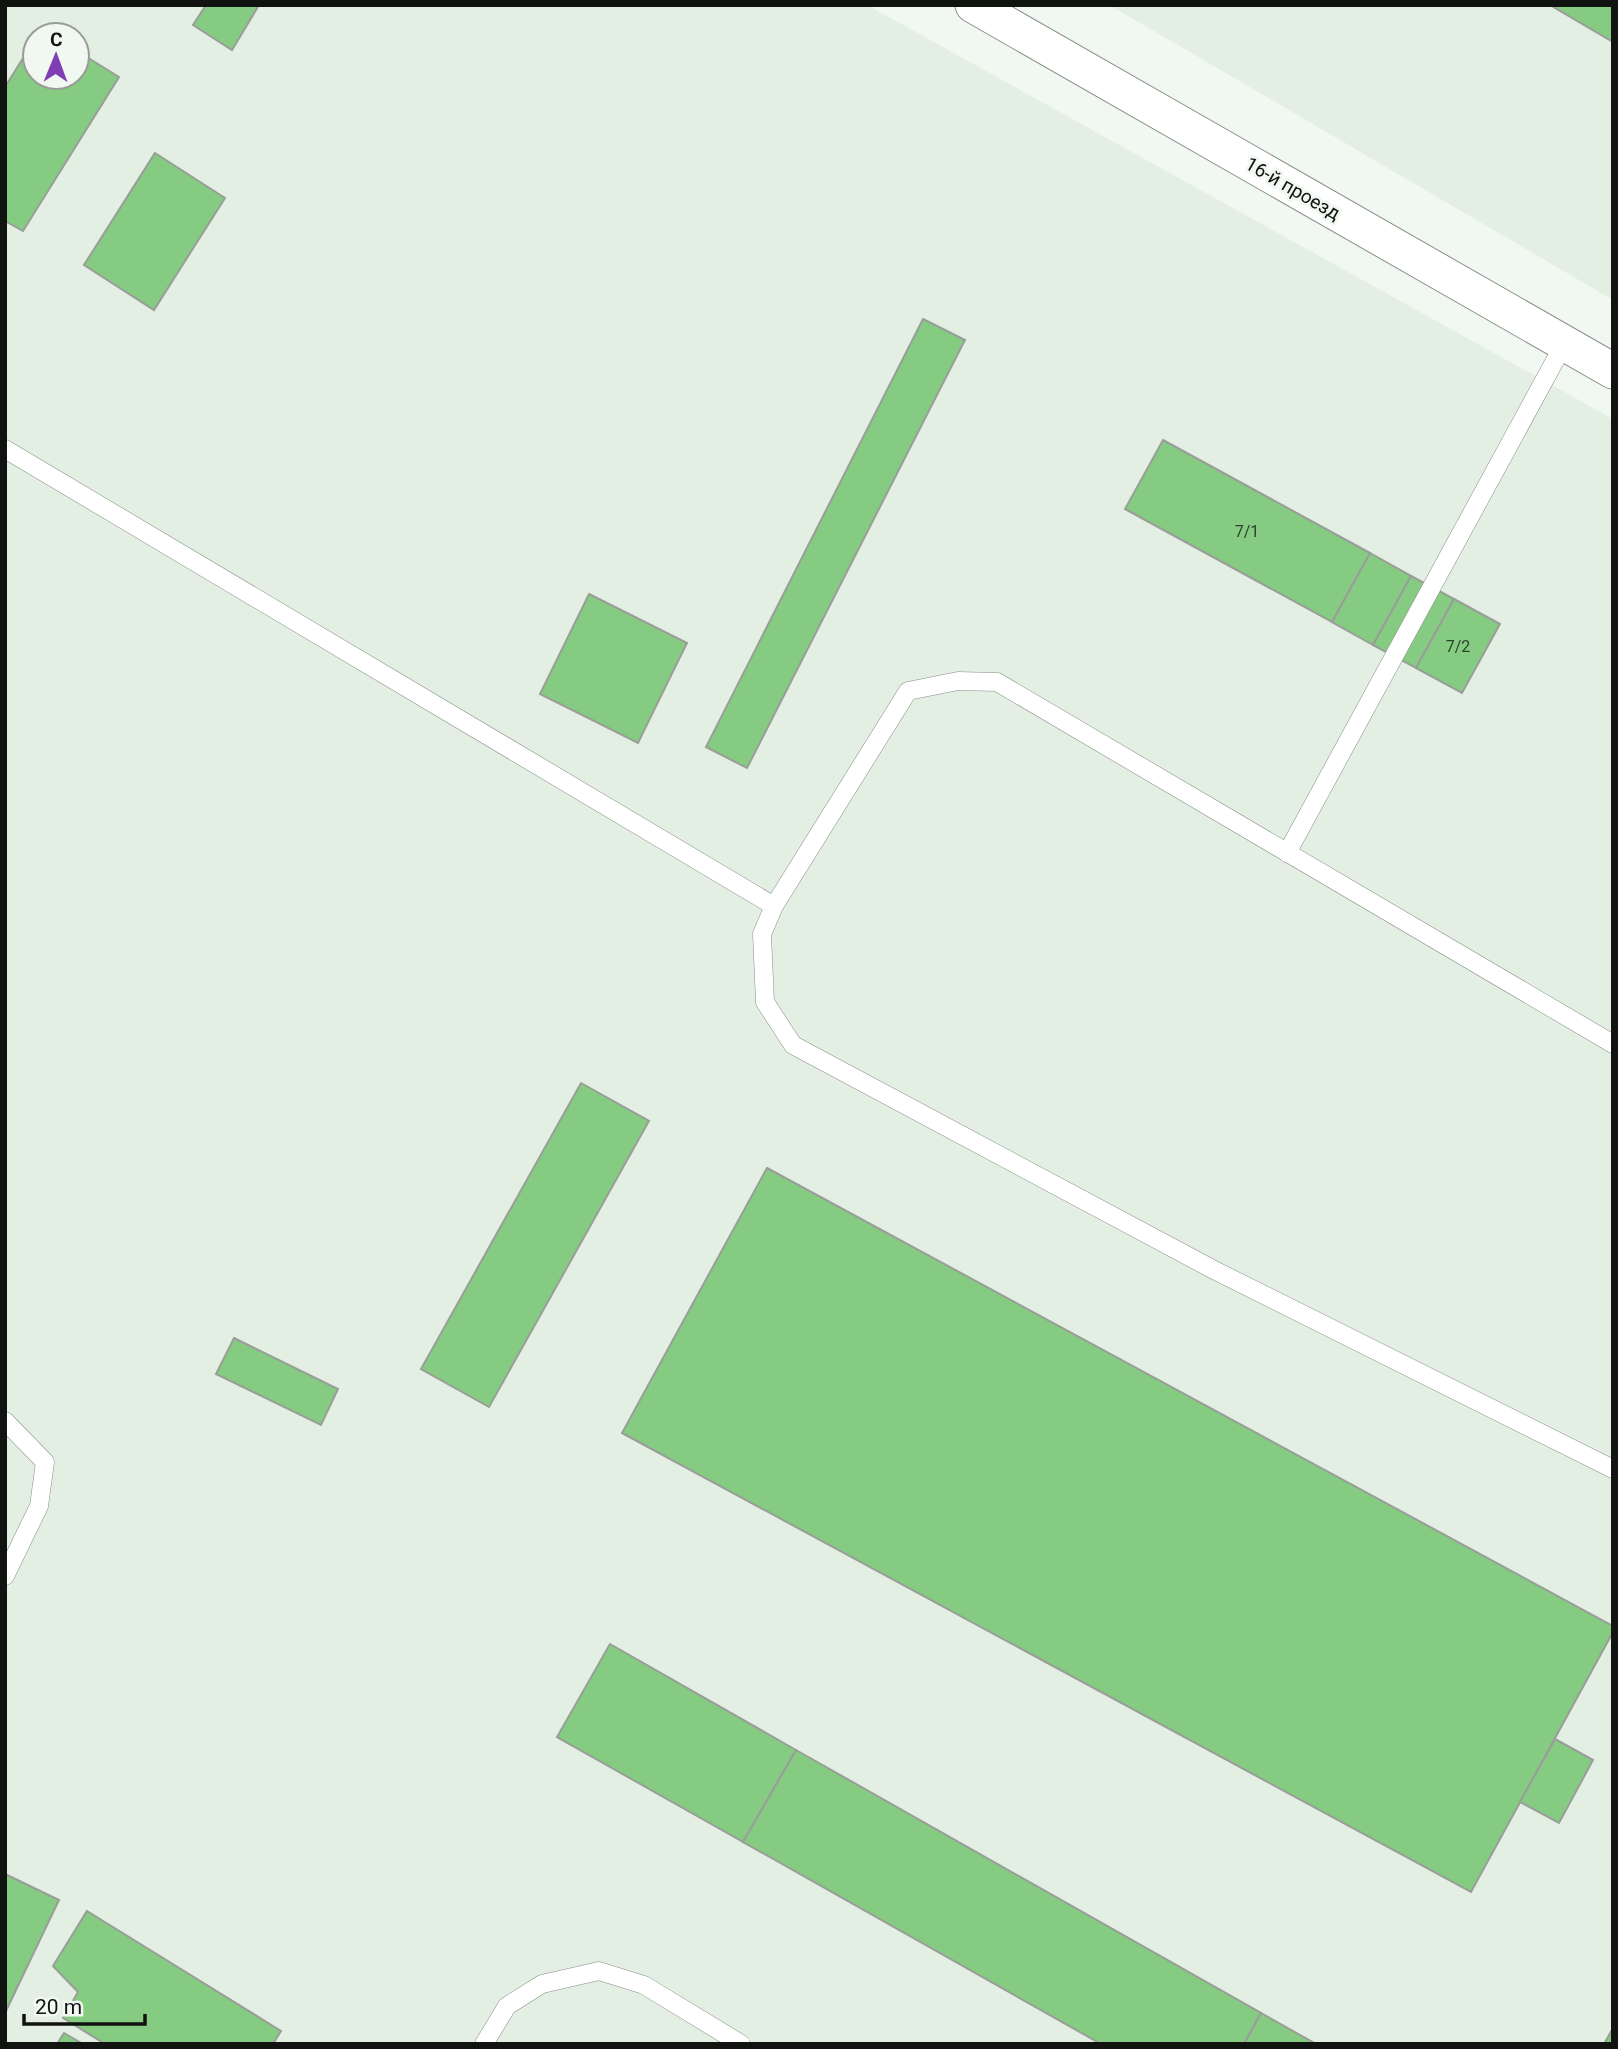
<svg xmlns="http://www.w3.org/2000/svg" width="1618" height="2049" font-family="Roboto,sans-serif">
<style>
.built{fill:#e3efe2;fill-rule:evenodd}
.building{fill:#86cb82;stroke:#989e98;stroke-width:2}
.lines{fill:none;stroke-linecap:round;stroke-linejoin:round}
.lane-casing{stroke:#8a8f89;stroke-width:19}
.street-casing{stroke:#8a8f89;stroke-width:37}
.lane{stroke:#fff;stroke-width:18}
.street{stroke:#fff;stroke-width:35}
.labels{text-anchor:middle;stroke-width:6;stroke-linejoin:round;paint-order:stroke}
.number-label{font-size:16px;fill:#2e412c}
.street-label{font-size:19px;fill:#111310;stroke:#f1f7f1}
</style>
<rect width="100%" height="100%" fill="#f1f7f1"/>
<g class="built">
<path d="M5,5H867L1613,419V2044H5ZM35,35H77V77H35Z"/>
<polygon points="1109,5 1613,5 1613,300 1149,28"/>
</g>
<g class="building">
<polygon points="206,5 259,5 232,50 193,25"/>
<polygon points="1550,5 1613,5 1613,42"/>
<polygon points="35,39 35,77 77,77 77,51 119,77 23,231 5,221 5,87"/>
<polygon points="155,153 225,198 154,310 84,265"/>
<polygon points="923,319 965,340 747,768 706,747"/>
<polygon points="1163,440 1370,553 1332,622 1125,509"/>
<polygon points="1370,553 1411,576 1373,645 1332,622"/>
<polygon points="1411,576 1454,599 1416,668 1373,645"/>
<polygon points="589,594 687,643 638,743 540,694"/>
<polygon points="1454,599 1500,624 1462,693 1416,668"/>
<polygon points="581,1083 649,1121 489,1407 421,1369"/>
<polygon points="767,1168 1613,1626 1613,1632 1471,1892 622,1433"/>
<polygon points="234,1338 338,1389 321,1425 216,1374"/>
<polygon points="610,1644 796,1750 743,1842 557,1737"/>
<polygon points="1555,1739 1593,1760 1559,1823 1520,1802"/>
<polygon points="796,1750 1261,2013 1244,2044 1101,2044 743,1842"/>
<polygon points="5,1874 59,1900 5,2013"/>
<polygon points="87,1911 281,2031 273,2044 105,2044 63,2018 78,1992 53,1966"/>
<polygon points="1261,2013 1316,2044 1244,2044"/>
<polygon points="1613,2028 1613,2044 1604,2044"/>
<polygon points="64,2033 83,2044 57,2044"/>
</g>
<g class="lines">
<g class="lane-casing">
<g id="lane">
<polyline points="5,449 774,906"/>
<polyline points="1287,853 1564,344"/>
<polyline points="1613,1044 997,682 958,681 908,691 774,906 762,934 765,1002 793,1045 1214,1270 1613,1469"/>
<polyline points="5,1421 45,1462 39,1506 5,1576"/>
<polyline points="484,2044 507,2006 542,1984 599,1971 644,1985 741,2044"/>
</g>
</g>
<g class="street-casing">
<polyline id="street" points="973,5 1613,371"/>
</g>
<use href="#lane" class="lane"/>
<use href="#street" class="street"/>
</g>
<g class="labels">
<g class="number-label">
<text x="1247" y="537">7/1</text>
<text x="1458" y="652">7/2</text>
</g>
<g class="street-label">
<text transform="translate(1293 188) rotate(30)" y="7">16-й проезд</text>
</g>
</g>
<rect width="1618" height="2049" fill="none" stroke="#111310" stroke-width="14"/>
<g transform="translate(56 56) rotate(1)"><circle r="33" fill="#f1f7f1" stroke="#979c97" stroke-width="2"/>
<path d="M0-5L12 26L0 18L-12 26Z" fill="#7f3eb3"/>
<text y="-10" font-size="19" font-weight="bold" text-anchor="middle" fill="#111310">С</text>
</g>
<path d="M24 2014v10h121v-10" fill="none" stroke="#111310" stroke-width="3.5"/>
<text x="35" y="2014" font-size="21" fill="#111310" stroke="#f1f7f1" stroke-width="5" paint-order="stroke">20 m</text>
</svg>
